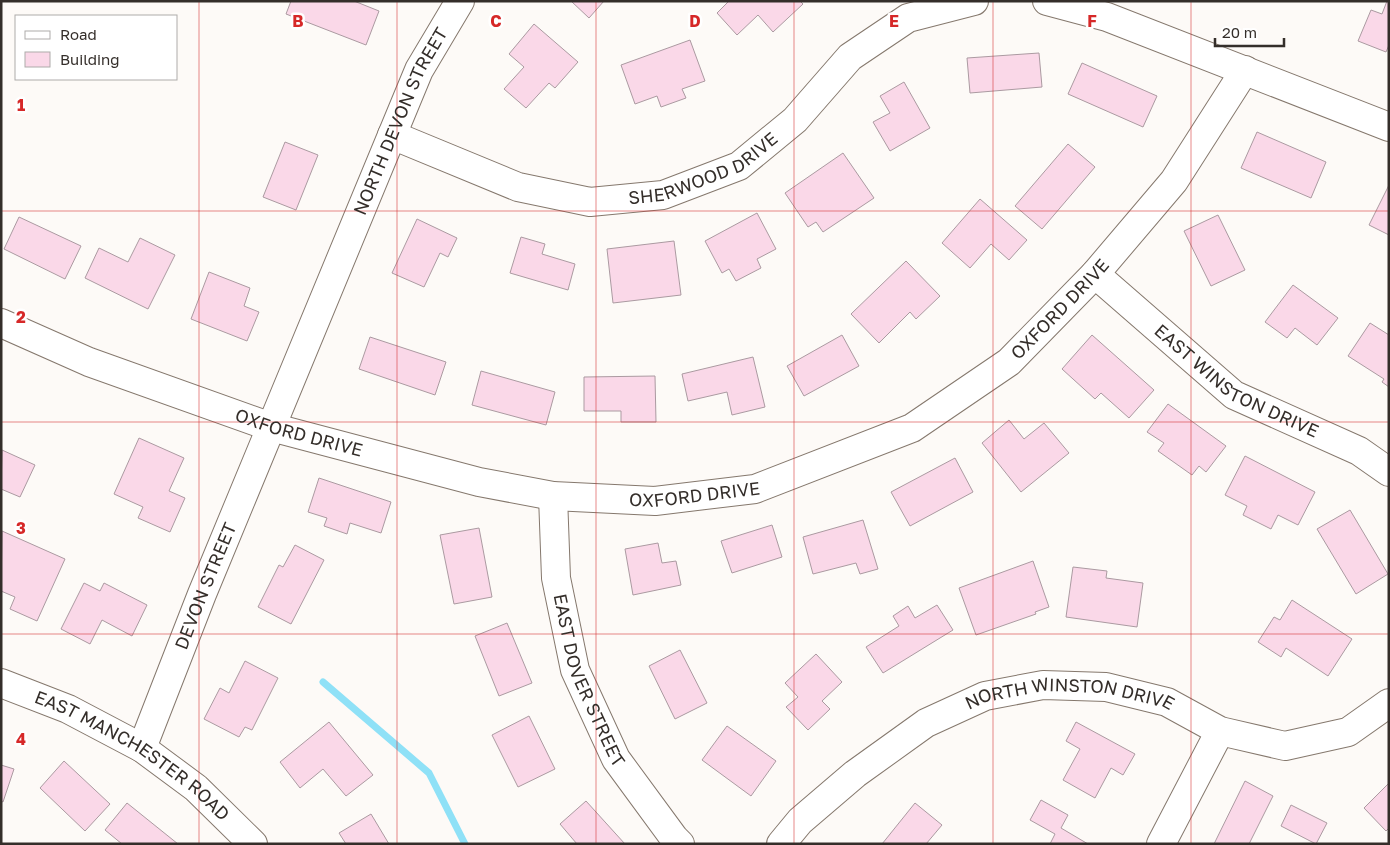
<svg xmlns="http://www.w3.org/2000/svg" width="1390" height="845" font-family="'Golos Text',sans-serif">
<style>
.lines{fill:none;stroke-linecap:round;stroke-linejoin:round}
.stream{stroke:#8fe1f7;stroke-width:7}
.building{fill:#fad8e8;stroke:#ab9aa1}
.street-casing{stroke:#85786d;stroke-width:30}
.street{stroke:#fff;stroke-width:28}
.grid{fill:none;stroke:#d62828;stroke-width:1;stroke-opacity:0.55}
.labels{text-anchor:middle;stroke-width:5;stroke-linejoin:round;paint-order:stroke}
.street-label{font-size:18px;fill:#342e2a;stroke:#fff}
.grid-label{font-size:16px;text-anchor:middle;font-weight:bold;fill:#d62828;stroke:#fff;stroke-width:5;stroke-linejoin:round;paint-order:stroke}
</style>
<rect width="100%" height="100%" fill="#fdfaf7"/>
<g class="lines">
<polyline class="stream" points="323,682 429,773 465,844"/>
</g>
<g class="building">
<polygon points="291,1 354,1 379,11 366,45 286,14"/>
<polygon points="571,1 604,1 589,18"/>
<polygon points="729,1 800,1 803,4 773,32 758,15 737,35 717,13"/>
<polygon points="1387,1 1389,1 1389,45 1386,52 1358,41 1371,10 1382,14"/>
<polygon points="534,24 578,62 555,88 549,83 526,108 504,89 524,67 509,54"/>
<polygon points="690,40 705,81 682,89 686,98 661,107 657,96 635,104 621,65"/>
<polygon points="1039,53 1042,87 970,93 967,58"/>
<polygon points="1082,63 1157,96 1143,127 1068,94"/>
<polygon points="904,82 930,128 890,151 873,122 890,113 880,96"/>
<polygon points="1257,132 1326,162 1311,198 1241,168"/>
<polygon points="285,142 318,155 296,210 263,197"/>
<polygon points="1068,144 1095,167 1042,229 1015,206"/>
<polygon points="843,153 874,198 823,232 816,222 808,227 785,193"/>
<polygon points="1389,185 1389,235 1369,225"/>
<polygon points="980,199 1027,240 1009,260 991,244 970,268 942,243"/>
<polygon points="757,213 776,249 757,259 761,268 736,281 729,269 722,273 705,241"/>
<polygon points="1218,215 1245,270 1211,286 1184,231"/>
<polygon points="19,217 81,246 65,279 4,249"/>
<polygon points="417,219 457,238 448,257 440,253 424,287 392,273"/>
<polygon points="521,237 545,244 542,254 575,264 568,290 510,273"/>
<polygon points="140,238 175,255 148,309 85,278 99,248 128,262"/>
<polygon points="674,241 681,295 613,303 607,249"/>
<polygon points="906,261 940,296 916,319 910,312 879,343 851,314"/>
<polygon points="209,272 250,288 244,306 259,312 247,341 191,319"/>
<polygon points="1293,285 1338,318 1317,345 1295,328 1287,338 1265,322"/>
<polygon points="1370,323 1389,335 1389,387 1382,382 1384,379 1348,356"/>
<polygon points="842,335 859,366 804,396 787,366"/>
<polygon points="1092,335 1154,390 1129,418 1101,393 1095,399 1062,369"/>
<polygon points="370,337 446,362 435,395 359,369"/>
<polygon points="753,357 765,407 732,415 727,392 688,401 682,374"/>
<polygon points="481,371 555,392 546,425 472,405"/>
<polygon points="655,376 656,422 621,422 621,411 584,411 584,377"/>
<polygon points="1168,404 1226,446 1206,472 1199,466 1192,475 1158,451 1164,443 1147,432"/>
<polygon points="1009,420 1024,439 1044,423 1069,453 1021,492 982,443"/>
<polygon points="139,438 184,458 169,491 185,498 170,532 138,518 143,507 114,494"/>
<polygon points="2,450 35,465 20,497 1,489"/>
<polygon points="1245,456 1315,492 1298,525 1278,515 1271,529 1243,515 1247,506 1225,495"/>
<polygon points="955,458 973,492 910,526 891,492"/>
<polygon points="319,478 391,502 381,533 350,523 347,534 324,526 327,518 308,512"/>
<polygon points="1350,510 1388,574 1356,594 1317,529"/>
<polygon points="863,520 878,569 860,574 856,563 813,574 803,537"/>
<polygon points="772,525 782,557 732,573 721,541"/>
<polygon points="479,528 492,597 454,604 440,535"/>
<polygon points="2,531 65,559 37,621 10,609 15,597 1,591"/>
<polygon points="658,543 662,563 676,561 681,585 633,595 625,549"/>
<polygon points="295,545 324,560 291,624 258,607 279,565 283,567"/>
<polygon points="1033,561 1049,607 1035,612 1036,614 976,635 959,588"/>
<polygon points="1073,567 1107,571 1106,578 1143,583 1137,627 1066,617"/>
<polygon points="84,583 100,591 104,583 147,605 132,636 102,620 90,644 61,629"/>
<polygon points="1292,600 1352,639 1328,676 1286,648 1281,657 1258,642 1274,617 1280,620"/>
<polygon points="937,605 953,630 883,673 866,647 899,626 893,616 908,606 915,618"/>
<polygon points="507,623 532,683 499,696 475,636"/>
<polygon points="680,650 707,703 675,719 649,666"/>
<polygon points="816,654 842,682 822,701 830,709 808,730 786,707 798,697 785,683"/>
<polygon points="245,661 278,678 252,730 245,727 239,737 204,719 220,688 229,693"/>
<polygon points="529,716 555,769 518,787 492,735"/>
<polygon points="329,722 373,775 346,796 323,769 300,788 280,762"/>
<polygon points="1076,722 1135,754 1123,775 1111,768 1095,798 1063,780 1080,749 1066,741"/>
<polygon points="727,726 776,761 751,796 702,760"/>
<polygon points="64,761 110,804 85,831 40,788"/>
<polygon points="1,765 14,769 3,802 1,801"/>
<polygon points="1245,781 1273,796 1249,844 1214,844"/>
<polygon points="1389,783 1389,828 1386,831 1364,808"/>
<polygon points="1041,800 1068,815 1061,828 1088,844 1050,844 1055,834 1030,820"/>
<polygon points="586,801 625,844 577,844 560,824"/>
<polygon points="127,803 178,844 122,844 105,830"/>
<polygon points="915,803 942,825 926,844 882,844"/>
<polygon points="1291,805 1327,823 1316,844 1281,826"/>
<polygon points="371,814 389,844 346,844 339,833"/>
</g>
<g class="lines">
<g class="street-casing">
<g id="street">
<polyline points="1047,1 1107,17 1389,127"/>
<path id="s1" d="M392,135L518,187L590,202L663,195L739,166L795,120L850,57L908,18L974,1"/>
<path id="s2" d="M1095,274L1234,395L1359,451L1389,472"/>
<path id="s3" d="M1,323L89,362L271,427L479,482L553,496L655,501L755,489L912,428L1009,362L1095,274L1174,181L1245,70"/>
<path id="s4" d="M553,496L556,578L575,670L616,759L674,838L680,844"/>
<path id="s5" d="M1,683L68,709L142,748L196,788L253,844"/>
<path id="s6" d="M142,748L202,594L419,70L460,1"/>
<path id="s7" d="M781,844L800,821L855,774L926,723L985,696L1043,685L1106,687L1167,702L1220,731L1285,746L1348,732L1389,703"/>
<polyline points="1161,844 1220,731"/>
</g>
</g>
<use href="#street" class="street"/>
</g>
<path class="grid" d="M199,1V844M397,1V844M596,1V844M794,1V844M993,1V844M1191,1V844M1,211H1389M1,422H1389M1,634H1389"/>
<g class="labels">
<g class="street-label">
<text dy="6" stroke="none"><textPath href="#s6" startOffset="678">NORTH DEVON STREET</textPath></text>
<text dy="6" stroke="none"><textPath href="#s1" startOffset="330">SHERWOOD DRIVE</textPath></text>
<text dy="6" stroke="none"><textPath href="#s3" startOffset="1142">OXFORD DRIVE</textPath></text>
<text dy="6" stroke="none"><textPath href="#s2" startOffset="179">EAST WINSTON DRIVE</textPath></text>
<text dy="6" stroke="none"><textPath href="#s3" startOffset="318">OXFORD DRIVE</textPath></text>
<text dy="6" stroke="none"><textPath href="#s3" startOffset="722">OXFORD DRIVE</textPath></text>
<text dy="6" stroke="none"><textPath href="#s6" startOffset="174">DEVON STREET</textPath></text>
<text dy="6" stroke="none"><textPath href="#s4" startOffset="190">EAST DOVER STREET</textPath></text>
<text dy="6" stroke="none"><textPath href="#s7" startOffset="340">NORTH WINSTON DRIVE</textPath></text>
<text dy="6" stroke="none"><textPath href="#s5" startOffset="151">EAST MANCHESTER ROAD</textPath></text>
</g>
</g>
<g class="grid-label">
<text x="298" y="27">B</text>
<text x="496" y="27">C</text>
<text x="695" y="27">D</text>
<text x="894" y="27">E</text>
<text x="1092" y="27">F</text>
<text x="21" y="111">1</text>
<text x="21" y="323">2</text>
<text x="21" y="534">3</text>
<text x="21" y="745">4</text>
</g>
<rect width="1390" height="845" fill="none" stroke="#342e2a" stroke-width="5"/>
<rect x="15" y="15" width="162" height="65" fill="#ffffff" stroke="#aeabaa"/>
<rect x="25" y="31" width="25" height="8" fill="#ffffff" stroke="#aeabaa"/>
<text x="60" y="40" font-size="15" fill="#342e2a">Road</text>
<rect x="25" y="52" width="25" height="15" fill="#fad8e8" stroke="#aeabaa"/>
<text x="60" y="65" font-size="15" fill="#342e2a">Building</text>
<path d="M1215 38v8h69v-8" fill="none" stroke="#342e2a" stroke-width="2.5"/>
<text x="1222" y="38" font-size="15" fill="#342e2a" stroke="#ffffff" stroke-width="4" paint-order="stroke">20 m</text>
</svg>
